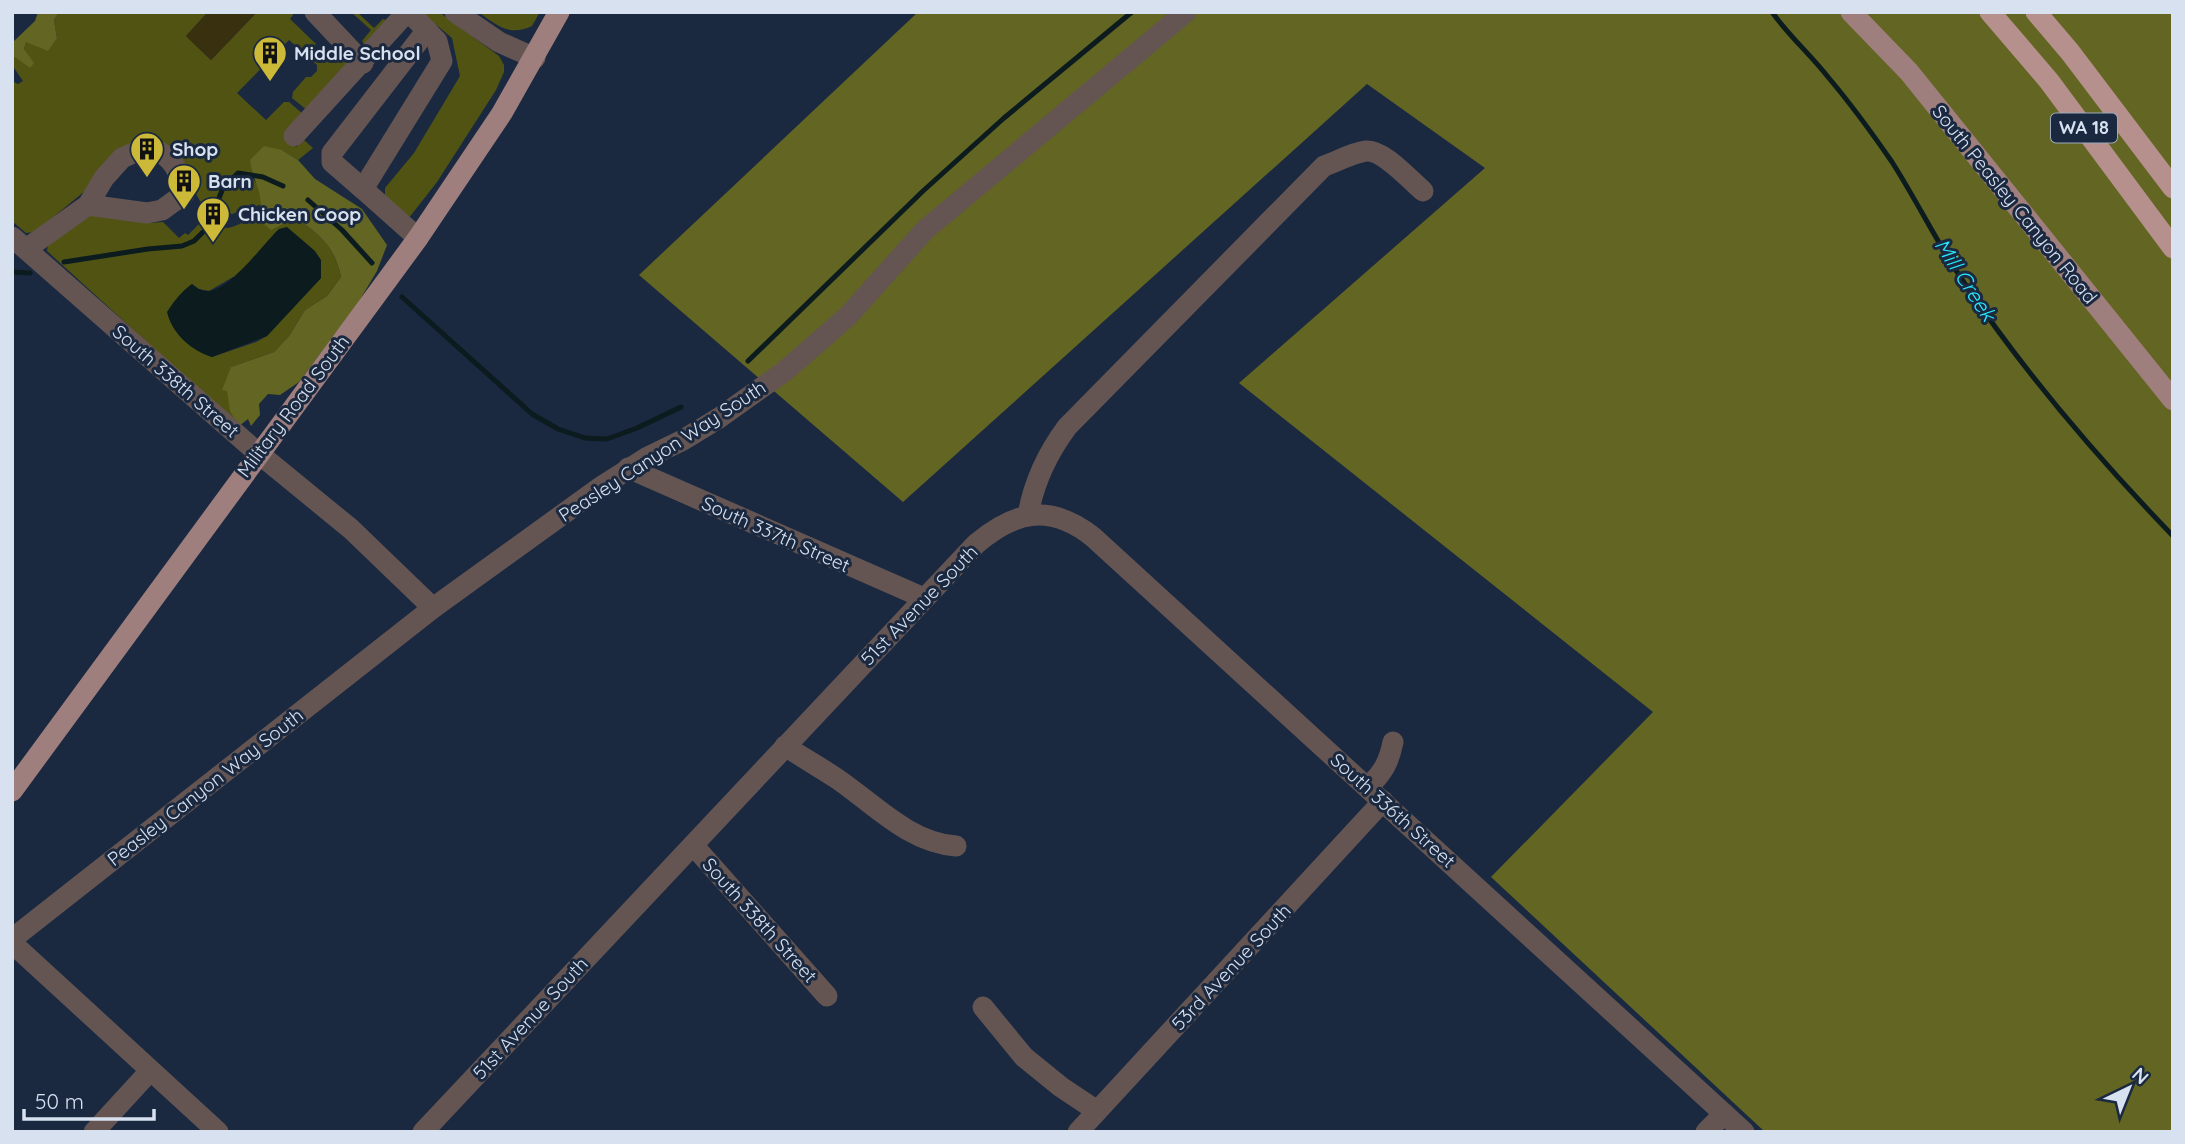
<svg xmlns="http://www.w3.org/2000/svg" width="2185" height="1144" font-family="Quicksand,sans-serif">
<style>
.green{fill:#515313;fill-rule:evenodd}
.forest{fill:#636522}
.sand{fill:#38300f}
.water{fill:#0b1b1e}
.lines{fill:none;stroke-linecap:round;stroke-linejoin:round}
.stream{stroke:#0b1b1e;stroke-width:5}
.minor{stroke:#645553;stroke-width:21}
.major{stroke:#9f7f7d;stroke-width:21}
.highway{stroke:#b6908d;stroke-width:21}
.labels{text-anchor:middle;stroke-width:6;stroke-linejoin:round;paint-order:stroke}
.shield{fill:#1a2940;stroke:#9eaabb;stroke-width:2}
.shield-label{font-size:18px;font-weight:bold;fill:#d7e1f0}
.poi-label{font-size:19px;font-weight:bold;fill:#d7e1f0;stroke:#1a2940;text-anchor:start}
.street-label{font-size:19px;fill:#d7e1f0;stroke:#1a2940}
.water-label{font-size:21px;font-style:italic;fill:#27e8fc;stroke:#1a2940}
</style>
<rect width="100%" height="100%" fill="#1a2940"/>
<g class="green">
<polygon points="59,12 208,12 186,36 211,60 257,12 295,12 290,19 316,44 306,55 289,40 237,93 266,120 284,102 289,102 303,114 284,136 296,147 304,140 313,148 298,160 282,150 252,177 258,186 262,204 232,214 208,208 200,201 174,155 162,145 91,186 35,232 26,233 12,221 12,81 18,84 23,81 12,65 12,59 15,56 31,67 24,49 26,42 57,38 54,20"/>
<polygon points="351,12 357,12 374,28 383,19 386,20 365,46 362,41 371,30"/>
<polygon points="421,12 439,12 499,56 504,65 504,72 496,90 437,182 408,219 385,198 385,188 414,153 460,76 452,38"/>
<path d="M478,12H540L532,26C509,37 497,25 478,12Z"/>
<polygon points="319,48 329,58 339,49 351,62 307,110 292,98 293,92 306,77 311,77 317,71 317,65 309,58"/>
<path d="M99,211L149,223L163,222L179,238L185,233L188,235L203,220C227,236 236,225 259,214L258,219L285,222L295,218C320,234 335,247 341,277L327,296L305,310L289,336L274,352L231,367C227,392 226,404 239,426L47,251C49,227 80,220 99,211ZM233,277L321,278L267,336L256,342L212,357L192,346L179,335L173,303L192,284L199,289L209,291Z"/>
</g>
<g class="forest">
<polygon points="38,12 59,12 54,20 57,38 48,51 26,42 24,49 34,63 30,68 15,57 12,59 12,43 35,21"/>
<polygon points="918,12 2173,12 2173,1132 1765,1132 1491,877 1653,712 1239,383 1485,168 1367,84 903,502 639,275"/>
<path d="M264,146L282,150L298,160L315,179L362,209L387,245L377,271L358,303L299,382L280,395L268,394L259,404L260,415L251,426L248,419L239,426L230,411L227,391L222,390L231,367L274,352L289,336L305,310L327,296L341,277C335,247 320,234 295,218L271,230L258,219C266,194 253,184 250,160Z"/>
</g>
<polygon class="sand" points="208,12 257,12 211,60 186,36"/>
<path class="water" d="M287,227L315,251L321,260V278L267,336L212,357C192,351 172,334 167,312C174,301 182,291 192,284C196,288 201,291 207,291C229,292 263,244 279,229Z"/>
<g class="lines">
<g class="stream">
<path d="M1772,12C1789,36 1810,54 1828,77C1850,103 1872,133 1892,162C1917,201 1937,243 1963,281C2024,372 2097,457 2173,536"/>
<polyline points="308,200 342,230 372,263"/>
<polyline points="213,213 223,188 238,173 263,177 283,186"/>
<polyline points="64,262 148,249 182,246 194,241 203,232"/>
<polyline points="12,272 30,273"/>
<polyline points="402,297 532,414 558,429 585,438 607,439 637,428 681,407"/>
<polyline points="748,361 923,191 1004,118 1132,12"/>
</g>
<g class="minor">
<polyline points="315,12 363,63"/>
<polyline points="409,12 437,41 442,61 363,189 418,238"/>
<polyline points="455,12 499,42 535,58"/>
<polyline points="294,136 407,12"/>
<polyline points="363,189 332,162 332,153 427,30"/>
<polyline points="12,237 258,453 351,529 433,608"/>
<path d="M26,249L88,205L104,178L122,158L149,146C171,156 181,170 184,194L162,210L147,213L88,205"/>
<polyline points="628,468 924,598"/>
<path d="M1028,515C1034,481 1047,454 1067,427L1324,166C1337,162 1351,153 1366,151C1383,149 1410,180 1423,191"/>
<path d="M785,746C802,757 819,767 836,778C873,803 909,843 956,846"/>
<path d="M1368,787C1383,773 1389,762 1393,742"/>
<polyline points="693,845 827,996"/>
<polyline points="12,939 433,608 602,486 646,458 683,440 719,418 785,371 848,316 925,230 1186,12"/>
<polyline points="12,943 218,1132"/>
<polyline points="983,1007 1024,1057 1061,1087 1097,1111"/>
<polyline points="94,1132 150,1071"/>
<path d="M423,1132L976,544C1015,511 1050,503 1093,537L1744,1132"/>
<polyline points="1078,1132 1383,801"/>
<polyline points="1706,1132 1724,1114"/>
</g>
<g class="major">
<polyline points="1851,12 1909,72 2173,400"/>
<polyline points="12,791 418,238 502,113 559,12"/>
</g>
<g class="highway">
<polyline points="1990,12 2049,81 2173,248"/>
<polyline points="2036,12 2070,52 2173,188"/>
</g>
</g>
<defs>
<g id="building-pin" transform="scale(1.75)"><path d="M0 17L-7.5 6A9.5 9.5 0 1 1 7.5 6Z" fill="#ccb938" stroke="#1a2940"/><path d="M-4-6H4V6H1V3H-1V6H-4ZM-2.5-4.3h1.7v1.8h-1.7ZM.8-4.3h1.7v1.8H.8ZM-2.5-1h1.7V.8h-1.7ZM.8-1h1.7V.8H.8Z" fill="#111"/></g>
</defs>
<g fill-rule="evenodd">
<use href="#building-pin" x="270" y="53"/>
<use href="#building-pin" x="147" y="149"/>
<use href="#building-pin" x="184" y="181"/>
<use href="#building-pin" x="213" y="214"/>
</g>
<g class="labels">
<rect class="shield" x="2051" y="113.5" width="66" height="29" rx="5"/>
<g class="shield-label">
<text x="2084" y="134">WA 18</text>
</g>
<g class="poi-label">
<text x="294" y="60">Middle School</text>
<text x="172" y="156">Shop</text>
<text x="208" y="188">Barn</text>
<text x="238" y="221">Chicken Coop</text>
</g>
<g class="street-label">
<text transform="translate(2015 204) rotate(51)" y="7">South Peasley Canyon Road</text>
<text transform="translate(176 381) rotate(41)" y="7">South 338th Street</text>
<text transform="translate(293 406) rotate(-53)" y="7">Military Road South</text>
<text transform="translate(662 451) rotate(-33)" y="7">Peasley Canyon Way South</text>
<text transform="translate(776 534) rotate(24)" y="7">South 337th Street</text>
<text transform="translate(919 605) rotate(-46)" y="7">51st Avenue South</text>
<text transform="translate(205 787) rotate(-38)" y="7">Peasley Canyon Way South</text>
<text transform="translate(1393 810) rotate(42)" y="7">South 336th Street</text>
<text transform="translate(760 920) rotate(48)" y="7">South 338th Street</text>
<text transform="translate(1231 967) rotate(-47)" y="7">53rd Avenue South</text>
<text transform="translate(530 1018) rotate(-47)" y="7">51st Avenue South</text>
</g>
<g class="water-label">
<text transform="translate(1965 280) rotate(57)" y="7">Mill Creek</text>
</g>
</g>
<rect width="2185" height="1144" fill="none" stroke="#d7e1f0" stroke-width="28"/>
<g transform="translate(2129 1088) rotate(43)" stroke="#1a2940" stroke-width="5" paint-order="stroke">
<path d="M0-5L12 26L0 18L-12 26Z" fill="#d7e1f0"/>
<text y="-10" font-size="19" font-weight="bold" text-anchor="middle" fill="#d7e1f0">N</text>
</g>
<path d="M24 1109v10h130v-10" fill="none" stroke="#d7e1f0" stroke-width="3.5"/>
<text x="35" y="1109" font-size="21" fill="#d7e1f0" stroke="#1a2940" stroke-width="5" paint-order="stroke">50 m</text>
</svg>
